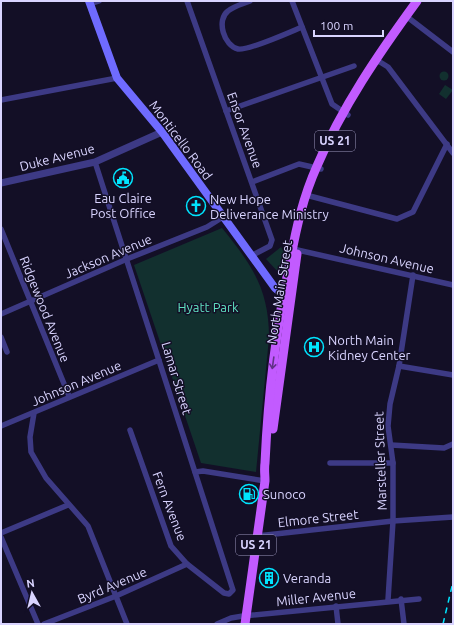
<svg xmlns="http://www.w3.org/2000/svg" width="454" height="625" font-family="Ubuntu,sans-serif">
<style>
.green{fill:#12302f}
.lines{fill:none;stroke-linecap:round;stroke-linejoin:round}
.minor{stroke:#3d3a85;stroke-width:5.5}
.tertiary{stroke:#3d3a85;stroke-width:7}
.secondary{stroke:#6f6bff;stroke-width:8}
.primary{stroke:#c25bff;stroke-width:9}
.rail{stroke:#00e5ff;stroke-width:1.5;stroke-dasharray:6 5;stroke-linecap:butt}
.oneway{stroke:#623188}
.labels{text-anchor:middle;stroke-width:3;stroke-linejoin:round;paint-order:stroke}
.shield{fill:#130f26;stroke:#9e99be;stroke-width:1}
.shield-label{font-size:12px;font-weight:bold;fill:#d9d4ff}
.street-label{font-size:13px;fill:#d9d4ff;stroke:#130f26}
.poi-label{font-size:13px;fill:#d9d4ff;stroke:#130f26;text-anchor:start}
.park-label{font-size:13px;fill:#5fe0c0;stroke:#130f26}
</style>
<rect width="100%" height="100%" fill="#130f26"/>
<g class="green">
<circle cx="444" cy="76" r="4.5"/>
<polygon points="445,85 453,90 446,99 439,94"/>
<path d="M222,228C252,265 269,289 269,338L256,472L201,463L134,265Z"/>
<polygon points="281,247 287,257 285,270 279,273 266,259"/>
</g>
<g class="lines">
<g class="minor">
<polyline points="187,1 272,240 270,246 251,256"/>
<path d="M250,1C243,4 234,6 228,11C216,20 224,46 238,49C248,51 290,32 302,27"/>
<polyline points="292,1 332,104 348,115"/>
<polyline points="90,4 99,1"/>
<polyline points="406,16 453,52"/>
<polyline points="374,61 380,62 388,67 453,153"/>
<polyline points="1,100 117,78"/>
<polyline points="226,111 354,66"/>
<polyline points="95,162 232,587 233,590 229,594 224,593 187,564 171,546 130,430"/>
<polyline points="252,182 299,164 321,169"/>
<polyline points="306,195 397,219 413,212 447,144"/>
<polyline points="1,229 69,396"/>
<polyline points="293,249 453,285"/>
<polyline points="1,314 127,259 207,227 223,217"/>
<polyline points="1,337 7,352"/>
<polyline points="399,366 453,375"/>
<polyline points="34,413 30,437 31,452 46,478 88,526 127,624"/>
<polyline points="1,426 159,360"/>
<polyline points="391,445 444,448 453,444"/>
<polyline points="330,463 393,463"/>
<polyline points="195,472 203,471 265,481"/>
<polyline points="1,533 68,505"/>
<polyline points="257,536 393,521 453,517"/>
<polyline points="1,537 38,624"/>
<polyline points="401,599 404,624"/>
<polyline points="388,600 393,521 393,463 388,426 390,404 399,366 413,275"/>
<polyline points="336,606 338,624"/>
<polyline points="44,624 116,596 187,564"/>
<polyline points="217,624 231,618 243,616 419,599"/>
</g>
<polyline class="tertiary" points="1,183 95,162 162,132"/>
<polyline class="secondary" points="89,1 117,78 162,132 275,288 288,299"/>
<g class="primary">
<polyline points="273,429 297,254"/>
<path d="M245,624L265,481C265,475 264,469 265,463C268,396 276,328 290,262C296,229 303,197 317,166C342,107 379,53 417,1"/>
</g>
<polyline class="rail" points="443,624 453,582"/>
</g>
<defs><path id="oneway-shaft" d="M-6 0H5M1.5-3L5.5 0L1.5 3" fill="none" stroke-width="1.6" stroke-linecap="round" stroke-linejoin="round"/></defs>
<use class="oneway" href="#oneway-shaft" transform="translate(273 363) rotate(98)"/>
<defs>
<g id="civic-ring" transform="scale(1)"><circle r="9.5" fill="#130f26" stroke="#00e5ff" stroke-width="1.5"/><path d="M-.6-6.5H3V-4.5H.6V-3L4-1V1h2V6H-6V1h2V-1L-.6-3ZM-1.2 2.5V6h2.4V2.5Z" fill="#00e5ff"/></g>
<g id="church-ring" transform="scale(1)"><circle r="9.5" fill="#130f26" stroke="#00e5ff" stroke-width="1.5"/><path d="M-1.2-6h2.4v3.5h3.3v2.4h-3.3V6h-2.4V-.1h-3.3v-2.4h3.3Z" fill="#00e5ff"/></g>
<g id="hospital-ring" transform="scale(1)"><circle r="9.5" fill="#130f26" stroke="#00e5ff" stroke-width="1.5"/><path d="M-5-5h3v3.5h4V-5h3V5h-3V1.5h-4V5h-3Z" fill="#00e5ff"/></g>
<g id="fuel-ring" transform="scale(1)"><circle r="9.5" fill="#130f26" stroke="#00e5ff" stroke-width="1.5"/><path d="M-5.5-6h7V0h2V4h1.3V-2.5L3-4.5l.8-.8L6-3V5H2.5V1h-1V6h-7ZM-4.2-4.7v3.2H.2V-4.7Z" fill="#00e5ff"/></g>
<g id="building-ring" transform="scale(1)"><circle r="9.5" fill="#130f26" stroke="#00e5ff" stroke-width="1.5"/><path d="M-4-6H4V6H1V3H-1V6H-4ZM-2.5-4.3h1.7v1.8h-1.7ZM.8-4.3h1.7v1.8H.8ZM-2.5-1h1.7V.8h-1.7ZM.8-1h1.7V.8H.8Z" fill="#00e5ff"/></g>
</defs>
<g fill-rule="evenodd">
<use href="#civic-ring" x="123" y="178"/>
<use href="#church-ring" x="196" y="206"/>
<use href="#hospital-ring" x="314" y="347"/>
<use href="#fuel-ring" x="249" y="494"/>
<use href="#building-ring" x="269" y="578"/>
</g>
<g class="labels">
<g class="shield">
<rect x="315" y="131" width="40" height="20" rx="3"/>
<rect x="236" y="535" width="40" height="20" rx="3"/>
</g>
<g class="shield-label">
<text x="335" y="145">US 21</text>
<text x="256" y="549">US 21</text>
</g>
<g class="street-label">
<text transform="translate(245 130) rotate(70)" y="5">Ensor Avenue</text>
<text transform="translate(181 140) rotate(53)" y="5">Monticello Road</text>
<text transform="translate(57 157) rotate(-14)" y="5">Duke Avenue</text>
<text transform="translate(108 256) rotate(-23)" y="5">Jackson Avenue</text>
<text transform="translate(387 258) rotate(13)" y="5">Johnson Avenue</text>
<text transform="translate(279 292) rotate(-81)" y="5">North Main Street</text>
<text transform="translate(45 309) rotate(68)" y="5">Ridgewood Avenue</text>
<text transform="translate(177 378) rotate(73)" y="5">Lamar Street</text>
<text transform="translate(76 383) rotate(-23)" y="5">Johnson Avenue</text>
<text transform="translate(380 461) rotate(-92)" y="5">Marsteller Street</text>
<text transform="translate(170 506) rotate(69)" y="5">Fern Avenue</text>
<text transform="translate(318 518) rotate(-6)" y="5">Elmore Street</text>
<text transform="translate(112 585) rotate(-23)" y="5">Byrd Avenue</text>
<text transform="translate(316 597) rotate(-6)" y="5">Miller Avenue</text>
</g>
<g class="poi-label">
<text x="123" y="203" text-anchor="middle">Eau Claire<tspan x="123" dy="15">Post Office</tspan></text>
<text x="210" y="204">New Hope<tspan x="210" dy="15">Deliverance Ministry</tspan></text>
<text x="328" y="345">North Main<tspan x="328" dy="15">Kidney Center</tspan></text>
<text x="263" y="499">Sunoco</text>
<text x="283" y="583">Veranda</text>
</g>
<g class="park-label">
<text x="208" y="312">Hyatt Park</text>
</g>
</g>
<rect width="454" height="625" fill="none" stroke="#d9d4ff" stroke-width="4"/>
<g transform="translate(32 593) rotate(352)" stroke="#130f26" stroke-width="3" paint-order="stroke">
<path d="M0-3L7 15L0 10L-7 15Z" fill="#d9d4ff"/>
<text y="-6" font-size="11" font-weight="bold" text-anchor="middle" fill="#d9d4ff">N</text>
</g>
<path d="M314 30v6h69v-6" fill="none" stroke="#d9d4ff" stroke-width="2"/>
<text x="320" y="30" font-size="12" fill="#d9d4ff" stroke="#130f26" stroke-width="3" paint-order="stroke">100 m</text>
</svg>
